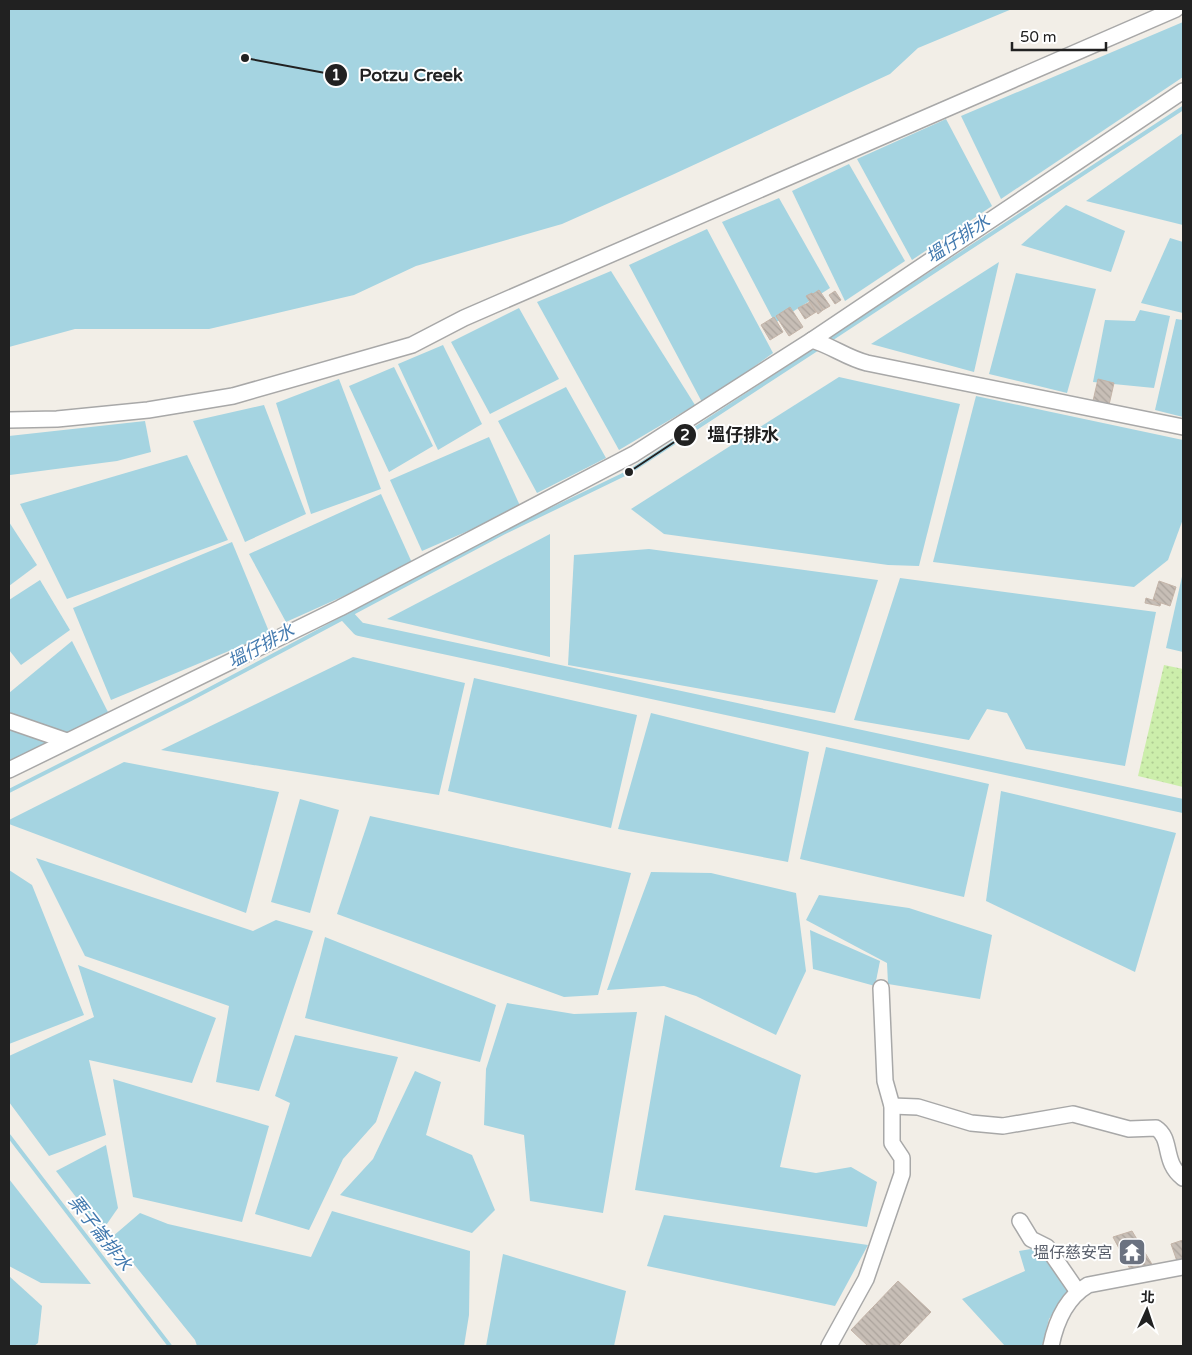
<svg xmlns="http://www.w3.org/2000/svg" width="1192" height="1355" font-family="'Varela Round','Noto Sans TC',sans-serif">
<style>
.grass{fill:url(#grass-dots)}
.water{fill:#a5d4e1}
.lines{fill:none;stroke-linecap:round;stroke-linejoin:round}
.stream{stroke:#a5d4e1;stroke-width:4}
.canal{stroke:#a5d4e1;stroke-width:14}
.building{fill:url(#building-back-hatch);stroke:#c4b4a8}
.street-casing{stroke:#a8a8a8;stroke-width:18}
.street{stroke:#fff;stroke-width:15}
.labels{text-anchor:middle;stroke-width:4;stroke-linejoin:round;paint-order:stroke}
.worship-label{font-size:16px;fill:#5b616d;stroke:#fff;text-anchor:end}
.water-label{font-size:18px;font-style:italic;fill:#437aaf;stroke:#fff}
.leader{fill:none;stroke:#212121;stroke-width:2}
.callout-dot{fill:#212121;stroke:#fff;stroke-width:2}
.mark-label{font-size:15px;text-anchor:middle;font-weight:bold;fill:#fff}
.callout-label{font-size:18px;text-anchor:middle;font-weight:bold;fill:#212121;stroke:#fff;stroke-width:4;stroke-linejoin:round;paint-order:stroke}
</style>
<defs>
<pattern id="grass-dots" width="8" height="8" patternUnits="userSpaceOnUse" patternTransform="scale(1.25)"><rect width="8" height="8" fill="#cceeab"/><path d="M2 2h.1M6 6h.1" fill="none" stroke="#afcc93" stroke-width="1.8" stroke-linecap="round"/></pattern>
<pattern id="building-back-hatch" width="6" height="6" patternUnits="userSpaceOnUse" patternTransform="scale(1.25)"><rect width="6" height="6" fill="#c7beb6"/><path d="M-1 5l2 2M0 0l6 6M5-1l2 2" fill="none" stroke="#aba39c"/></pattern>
</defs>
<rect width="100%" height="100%" fill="#f2eee7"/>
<polygon class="grass" points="1164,665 1183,669 1183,787 1138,776"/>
<g class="water">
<polygon points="9,9 1012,9 918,48 890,74 672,175 562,224 416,266 354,295 209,329 75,329 9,347"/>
<polygon points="1183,22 1183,77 1001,199 961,116"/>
<polygon points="946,119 992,206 912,260 857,159"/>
<polygon points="1183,133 1183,225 1086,201"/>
<polygon points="849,164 905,261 845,301 792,191"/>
<polygon points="779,198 830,288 775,323 722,222"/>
<polygon points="1066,205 1125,231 1111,272 1021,245"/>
<polygon points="707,229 773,353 703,404 629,265"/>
<polygon points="1170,238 1183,242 1183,313 1141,303"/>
<polygon points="999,262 974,372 871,344"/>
<polygon points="611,271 695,405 619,450 537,302"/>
<polygon points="1016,273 1096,289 1067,393 989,374"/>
<polygon points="519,308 559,379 490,414 451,342"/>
<polygon points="1140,310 1170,316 1154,388 1093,382 1105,320 1135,321"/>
<polygon points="1176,319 1183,320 1183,417 1155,410"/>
<polygon points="443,345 482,424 438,450 398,364"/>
<polygon points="394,367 433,446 389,472 349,386"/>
<polygon points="839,377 960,404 919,566 888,565 664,534 631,509"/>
<polygon points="339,379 381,489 311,514 276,403"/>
<polygon points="566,387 606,458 537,493 498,421"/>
<polygon points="976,396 1183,440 1183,519 1168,560 1134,587 933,562"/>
<polygon points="264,405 306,514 245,542 193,421"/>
<polygon points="145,421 151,452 117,461 10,475 9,472 9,436"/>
<polygon points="489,437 521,508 422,551 390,480"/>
<polygon points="187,455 228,540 67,599 20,504"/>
<polygon points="381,494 413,565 286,622 249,554"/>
<polygon points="9,522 37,565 9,586"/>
<polygon points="550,534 550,657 387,619"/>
<polygon points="232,542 270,634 111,700 73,608"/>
<polygon points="649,549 878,580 835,713 568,665 574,555"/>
<polygon points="1183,572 1183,652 1166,648"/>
<polygon points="900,578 1156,612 1125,766 1026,749 1007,713 987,709 969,740 854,720"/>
<polygon points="40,580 70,630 21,665 9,650 9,600"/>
<polygon points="72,641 109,714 67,734 9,713 9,693"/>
<polygon points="353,657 465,683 439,795 161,750"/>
<polygon points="474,678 637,715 611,828 448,791"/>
<polygon points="651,713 809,752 788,862 618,829"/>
<polygon points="9,726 52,744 9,761"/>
<polygon points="826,747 989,784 964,897 800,859"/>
<polygon points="124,762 279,792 246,913 9,824 9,820"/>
<polygon points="1001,791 1176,833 1135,972 986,901"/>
<polygon points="300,799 339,810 310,913 271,902"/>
<polygon points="370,816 631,873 598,995 564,997 337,914"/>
<polygon points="36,858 253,931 276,920 313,931 259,1091 216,1082 229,1006 85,956"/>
<polygon points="9,870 32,885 84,1015 9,1044"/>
<polygon points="651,872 711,873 796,893 806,971 776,1035 696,996 664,986 607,990"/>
<polygon points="819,895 909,908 992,935 980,999 888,984 887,963 806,920"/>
<polygon points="810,930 880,961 875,986 813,969"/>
<polygon points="325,937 496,1005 480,1062 305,1018"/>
<polygon points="78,965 216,1018 192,1083 89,1060 106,1135 49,1156 9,1102 9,1056 94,1017"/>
<polygon points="507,1003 574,1014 637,1012 603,1213 530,1201 524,1135 484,1125 486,1069"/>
<polygon points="665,1015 801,1075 780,1167 816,1173 851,1167 877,1182 867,1227 635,1190"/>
<polygon points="295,1035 398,1057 376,1122 343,1159 309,1230 255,1214 290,1103 275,1096"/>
<polygon points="415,1071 441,1082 426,1135 472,1155 495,1210 472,1233 340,1195 373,1159"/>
<polygon points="113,1079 269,1126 242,1222 133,1197"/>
<polygon points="106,1145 118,1208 102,1231 56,1171"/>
<polygon points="9,1179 91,1284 41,1283 9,1266"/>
<polygon points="332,1211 470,1251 469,1315 464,1346 197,1346 195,1340 112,1237 140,1213 168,1224 311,1257"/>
<polygon points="664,1215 868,1245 835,1306 647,1266"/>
<polygon points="1031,1249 1043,1255 1069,1291 1049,1319 1042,1346 1005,1346 962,1299 1025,1271 1019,1251"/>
<polygon points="503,1254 626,1291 614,1346 486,1346"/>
<polygon points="9,1276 42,1306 38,1343 34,1346 9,1346"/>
</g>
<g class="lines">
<g class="stream">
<polyline points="828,341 1183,108"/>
<polyline points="9,791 191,699 503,533 629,472 820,347"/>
<polyline points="9,1136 170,1346"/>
</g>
<polyline class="canal" points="347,616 359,629 1183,806"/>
</g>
<g class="building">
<polygon points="819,290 830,306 823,310 813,294"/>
<polygon points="835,291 841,300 835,304 829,295"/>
<polygon points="812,293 823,310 818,314 806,296"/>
<polygon points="810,302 816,312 805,319 798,308"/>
<polygon points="790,307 803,327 789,336 776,316"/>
<polygon points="774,317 783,332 770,340 761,325"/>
<polygon points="1098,379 1114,383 1109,405 1093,401"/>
<polygon points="1159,581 1176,587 1170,606 1153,600"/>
<polygon points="1146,598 1161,603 1160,606 1145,603"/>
<polygon points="1132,1231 1153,1266 1131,1271 1113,1237"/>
<polygon points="1183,1240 1183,1262 1178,1264 1171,1244"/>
<polygon points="898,1281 931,1312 898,1346 868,1346 851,1330"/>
</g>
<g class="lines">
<g class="street-casing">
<g id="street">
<path d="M812,340C832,346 847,358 867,363L1183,427"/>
<polyline points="9,420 57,419 148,410 233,396 412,345 464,318 1176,9"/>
<polyline points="9,721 67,741"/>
<polyline points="9,770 340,608 634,454 812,340 1183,91"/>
<path d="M892,1106L918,1107L971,1123L1003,1126L1073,1114L1129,1129L1156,1128C1173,1139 1162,1162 1183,1178"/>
<polyline points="1020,1221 1031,1239 1047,1247 1078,1292"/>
<polyline points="829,1346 866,1279 902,1174 902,1158 892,1143 892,1106 885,1081 881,988"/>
<path d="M1051,1346C1056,1321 1066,1298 1088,1285L1183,1267"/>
</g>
</g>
<use href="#street" class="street"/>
</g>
<defs>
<g id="temple-square" transform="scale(1.4375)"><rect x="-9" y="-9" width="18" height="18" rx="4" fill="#6b7280" stroke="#fff"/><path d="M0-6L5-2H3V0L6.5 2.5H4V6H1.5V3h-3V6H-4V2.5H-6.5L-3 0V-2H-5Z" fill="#fff"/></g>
</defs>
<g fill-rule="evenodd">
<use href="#temple-square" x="1132" y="1252"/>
</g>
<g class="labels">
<g class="worship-label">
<text x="1113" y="1258">塭仔慈安宮</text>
</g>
<g class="water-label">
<text transform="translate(958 239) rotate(-33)" y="6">塭仔排水</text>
<text transform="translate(261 646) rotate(-28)" y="6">塭仔排水</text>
<text transform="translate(100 1233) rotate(52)" y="6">栗子崙排水</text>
</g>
</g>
<path class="leader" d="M245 58L336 75M629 472L685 435"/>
<g class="callout-dot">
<circle cx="245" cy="58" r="5"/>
<circle cx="629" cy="472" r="5"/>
<circle cx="336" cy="75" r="12"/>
<circle cx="685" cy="435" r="12"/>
</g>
<g class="mark-label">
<text x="336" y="80">1</text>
<text x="685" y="440">2</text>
</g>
<g class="callout-label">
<text x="411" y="81">Potzu Creek</text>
<text x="743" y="441">塭仔排水</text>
</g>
<rect width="1192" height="1355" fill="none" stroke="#212121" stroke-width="20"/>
<g transform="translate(1147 1310) rotate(3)" stroke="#ffffff" stroke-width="4" paint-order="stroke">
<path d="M0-4L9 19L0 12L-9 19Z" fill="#212121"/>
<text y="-8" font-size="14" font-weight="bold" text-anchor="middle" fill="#212121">北</text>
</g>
<path d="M1012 42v8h94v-8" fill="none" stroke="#212121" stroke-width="2.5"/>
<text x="1020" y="42" font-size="15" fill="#212121" stroke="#ffffff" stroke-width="4" paint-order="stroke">50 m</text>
</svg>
